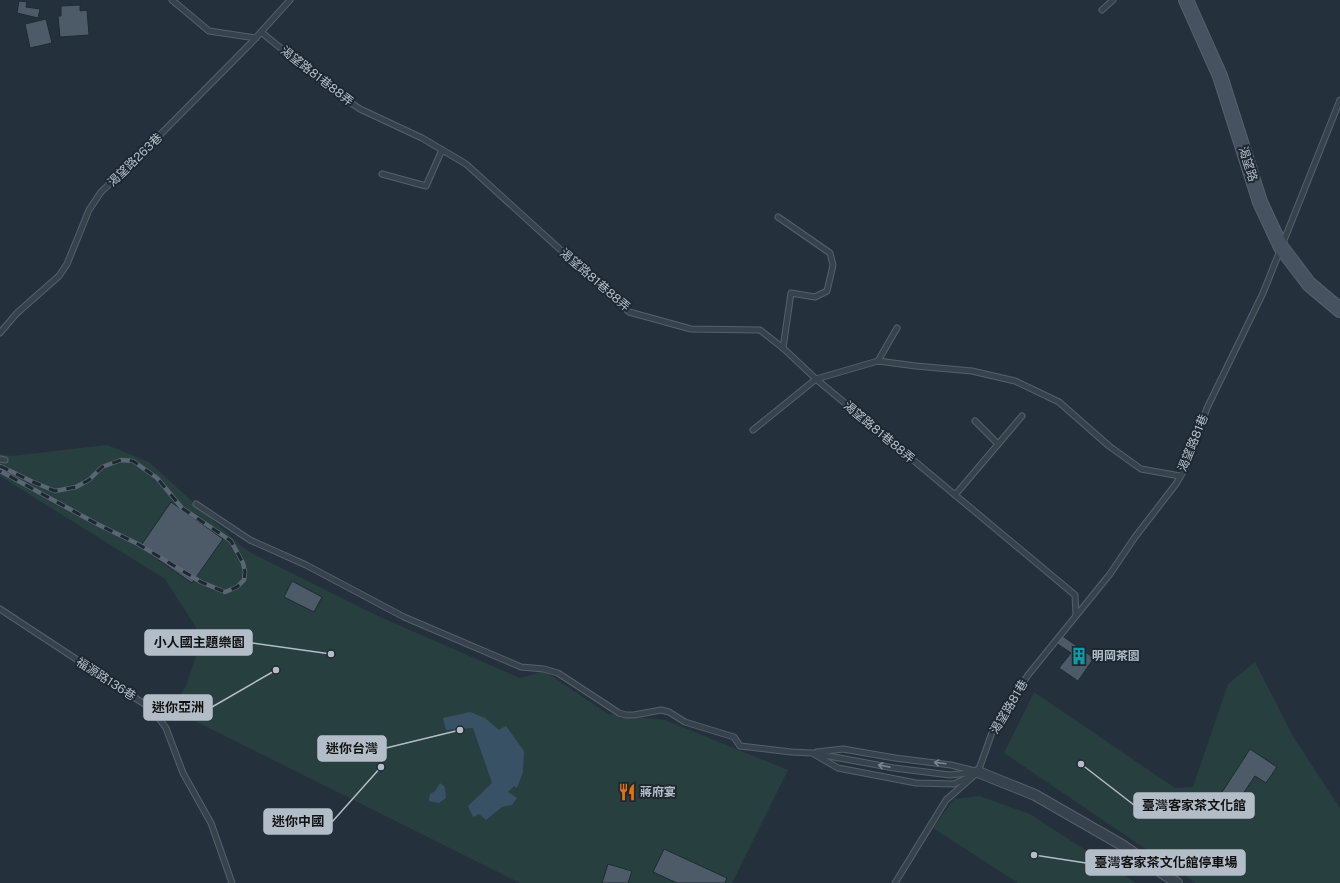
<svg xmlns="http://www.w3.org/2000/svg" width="1340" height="883" font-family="'Public Sans','Noto Sans TC',sans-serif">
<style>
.green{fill:#273f3e}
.water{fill:#395165}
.building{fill:#4c5b67;stroke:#1f2a33}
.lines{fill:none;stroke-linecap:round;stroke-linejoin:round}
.lane-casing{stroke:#56606a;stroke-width:7}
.street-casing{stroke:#56606a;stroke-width:12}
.secondary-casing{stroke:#56606a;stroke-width:16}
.lane{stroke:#37434c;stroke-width:5}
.street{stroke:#37434c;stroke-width:10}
.secondary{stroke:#46525f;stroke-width:14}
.rail-casing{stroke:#5a6773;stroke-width:4.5}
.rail{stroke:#1d2831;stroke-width:3;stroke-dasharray:9;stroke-linecap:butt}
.oneway{stroke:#7b8690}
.labels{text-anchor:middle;stroke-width:4;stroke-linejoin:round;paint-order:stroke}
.street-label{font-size:12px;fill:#b3bdc8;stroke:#1d2831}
.poi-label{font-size:12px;font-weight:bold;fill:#b3bdc8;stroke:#1d2831;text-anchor:start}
.leader{fill:none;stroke:#b3bdc8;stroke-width:1.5}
.callout-dot{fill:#b3bdc8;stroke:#1d2831;stroke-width:1.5}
.callout{fill:#b3bdc8;stroke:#b3bdc8;stroke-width:1.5}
.callout-label{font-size:13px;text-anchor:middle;font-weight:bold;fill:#111}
</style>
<rect width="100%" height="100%" fill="#24313c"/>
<g class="green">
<polygon points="107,445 149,462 240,545 253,554 378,616 520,678 544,671 608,714 665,720 788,770 732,883 520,883 171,709 186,686 202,637 165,579 0,476 0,454 11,456"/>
<polygon points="1255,662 1294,738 1340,808 1340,883 1196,883 1004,753 1034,692 1175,788 1193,787 1228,684"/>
<polygon points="980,796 1030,814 1136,883 1018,883 933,828 954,799"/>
</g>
<g class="water">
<polygon points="470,712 485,718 499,730 506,726 524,751 523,772 517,788 514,786 508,792 517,798 512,805 502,807 486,820 479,814 473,817 468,806 492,783 473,728 446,730 443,718"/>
<polygon points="440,783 445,787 446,798 439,803 429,801 430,794 435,791"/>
</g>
<g class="building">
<polygon points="19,1 27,2 26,7 40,9 38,18 17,13"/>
<polygon points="80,5 80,11 87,10 89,35 60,37 58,16 61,16 61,6"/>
<polygon points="46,19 52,43 30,48 25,24"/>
<polygon points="171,502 223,539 192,583 140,547"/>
<polygon points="292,581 322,597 314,612 284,597"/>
<polygon points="1061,635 1094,658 1078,681 1059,668 1071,653 1056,643"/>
<polygon points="1250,749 1277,767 1266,783 1255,776 1232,810 1217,800"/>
<polygon points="664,849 727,878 725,883 677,883 653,872"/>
<polygon points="608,864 632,871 628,883 602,883"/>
</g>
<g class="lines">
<g class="lane-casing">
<g id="lane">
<polyline points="172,0 209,31 256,38"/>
<polyline points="1102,10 1113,0"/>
<polyline points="261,32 332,90 360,109 422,138 466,164 629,312 691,329 760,330 783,348 816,379 1075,595 1076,615"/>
<polyline points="382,174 426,186 442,150"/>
<polyline points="778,217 830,253 833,265 827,291 815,297 791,293 783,348"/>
<polyline points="0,333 17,313 59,276 67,264 89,210 101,192 141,154 251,43 290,0"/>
<polyline points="878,361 897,328"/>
<polyline points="975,421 998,444"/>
<polyline points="753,430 816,379 878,361 916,366 972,371 1015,381 1059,402 1109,446 1141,469 1180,476"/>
<polyline points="0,459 5,460"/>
<polyline points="955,495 1022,416"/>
<polyline points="196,504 250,540 306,565 404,617 521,667 544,669 558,673 619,713 626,715 634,715 661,710 669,712 685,722 734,737 740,746 791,752 812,753 894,768 950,775 978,772"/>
<polyline points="0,609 152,709 166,728 183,773 211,823 232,883"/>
<polyline points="817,752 843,749 895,758 951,765 975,771"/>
<polyline points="814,754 838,768 916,783 954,784 971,776"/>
<polyline points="895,883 946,800 978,772 994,727 1028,675 1110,574 1135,537 1176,484 1187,465 1207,408 1263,293 1340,100"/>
</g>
</g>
<g class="street-casing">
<polyline id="street" points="978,772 1035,795 1122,845 1177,883"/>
</g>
<g class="secondary-casing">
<polyline id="secondary" points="1186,0 1220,76 1260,202 1281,247 1309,284 1340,310"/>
</g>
<use href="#lane" class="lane"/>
<use href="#street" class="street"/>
<use href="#secondary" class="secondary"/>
<g class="rail-casing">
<polyline id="rail" points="0,466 33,482 55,491 76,487 89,480 102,467 121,460 133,461 157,478 182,508 231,541 243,563 245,572 244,580 237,587 225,592 201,582 138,544 97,524 0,471"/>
</g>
<use href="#rail" class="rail"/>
</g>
<defs><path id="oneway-shaft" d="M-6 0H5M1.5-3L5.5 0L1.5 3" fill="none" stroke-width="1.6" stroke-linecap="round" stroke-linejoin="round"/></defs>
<g class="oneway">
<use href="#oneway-shaft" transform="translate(940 763) rotate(-173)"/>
<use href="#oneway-shaft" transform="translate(884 766) rotate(-169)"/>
</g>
<defs>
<g id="building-bare" transform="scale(1.38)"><path d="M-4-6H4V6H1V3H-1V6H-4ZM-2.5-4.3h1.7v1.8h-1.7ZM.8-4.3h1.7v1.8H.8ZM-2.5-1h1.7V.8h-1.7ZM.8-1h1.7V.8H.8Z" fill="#0f9aa8" stroke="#1d2831" stroke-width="2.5" paint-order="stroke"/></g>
<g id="restaurant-bare" transform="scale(1.38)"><path d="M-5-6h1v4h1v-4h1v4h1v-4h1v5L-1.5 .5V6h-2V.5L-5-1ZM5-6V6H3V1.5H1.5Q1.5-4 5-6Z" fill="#e8710a" stroke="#1d2831" stroke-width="2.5" paint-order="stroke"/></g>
</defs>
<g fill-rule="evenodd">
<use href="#building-bare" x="1079" y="656"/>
<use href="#restaurant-bare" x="627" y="792"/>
</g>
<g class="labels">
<g class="street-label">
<text transform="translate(317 76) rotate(38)" y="4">渴望路81巷88弄</text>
<text transform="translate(135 160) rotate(-44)" y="4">渴望路263巷</text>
<text transform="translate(1248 164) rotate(72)" y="4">渴望路</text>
<text transform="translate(595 280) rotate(41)" y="4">渴望路81巷88弄</text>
<text transform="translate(879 432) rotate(40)" y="4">渴望路81巷88弄</text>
<text transform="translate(1193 443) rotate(-68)" y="4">渴望路81巷</text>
<text transform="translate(106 679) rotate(33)" y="4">福源路136巷</text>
<text transform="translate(1009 707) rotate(-59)" y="4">渴望路81巷</text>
</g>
<g class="poi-label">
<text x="1092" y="660">明岡茶園</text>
<text x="640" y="796">蔣府宴</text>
</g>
</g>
<path class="leader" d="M331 654L252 643M276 670L212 707M460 730L386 748M1081 764L1134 805M381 767L332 822M1034 855L1086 863"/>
<g class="callout-dot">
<circle cx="331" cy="654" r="4"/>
<circle cx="276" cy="670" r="4"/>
<circle cx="460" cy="730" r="4"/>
<circle cx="1081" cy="764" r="4"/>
<circle cx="381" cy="767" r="4"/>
<circle cx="1034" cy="855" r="4"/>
</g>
<g class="callout">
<rect x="145" y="630" width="107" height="25" rx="4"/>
<rect x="144" y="695" width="68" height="25" rx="4"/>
<rect x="318" y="736" width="68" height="25" rx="4"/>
<rect x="1134" y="793" width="120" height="25" rx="4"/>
<rect x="264" y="809" width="68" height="25" rx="4"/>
<rect x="1086" y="850" width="159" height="25" rx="4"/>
</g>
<g class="callout-label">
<text x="199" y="647">小人國主題樂園</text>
<text x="178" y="712">迷你亞洲</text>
<text x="352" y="753">迷你台灣</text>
<text x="1194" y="810">臺灣客家茶文化館</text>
<text x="298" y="826">迷你中國</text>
<text x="1166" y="867">臺灣客家茶文化館停車場</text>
</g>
</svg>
